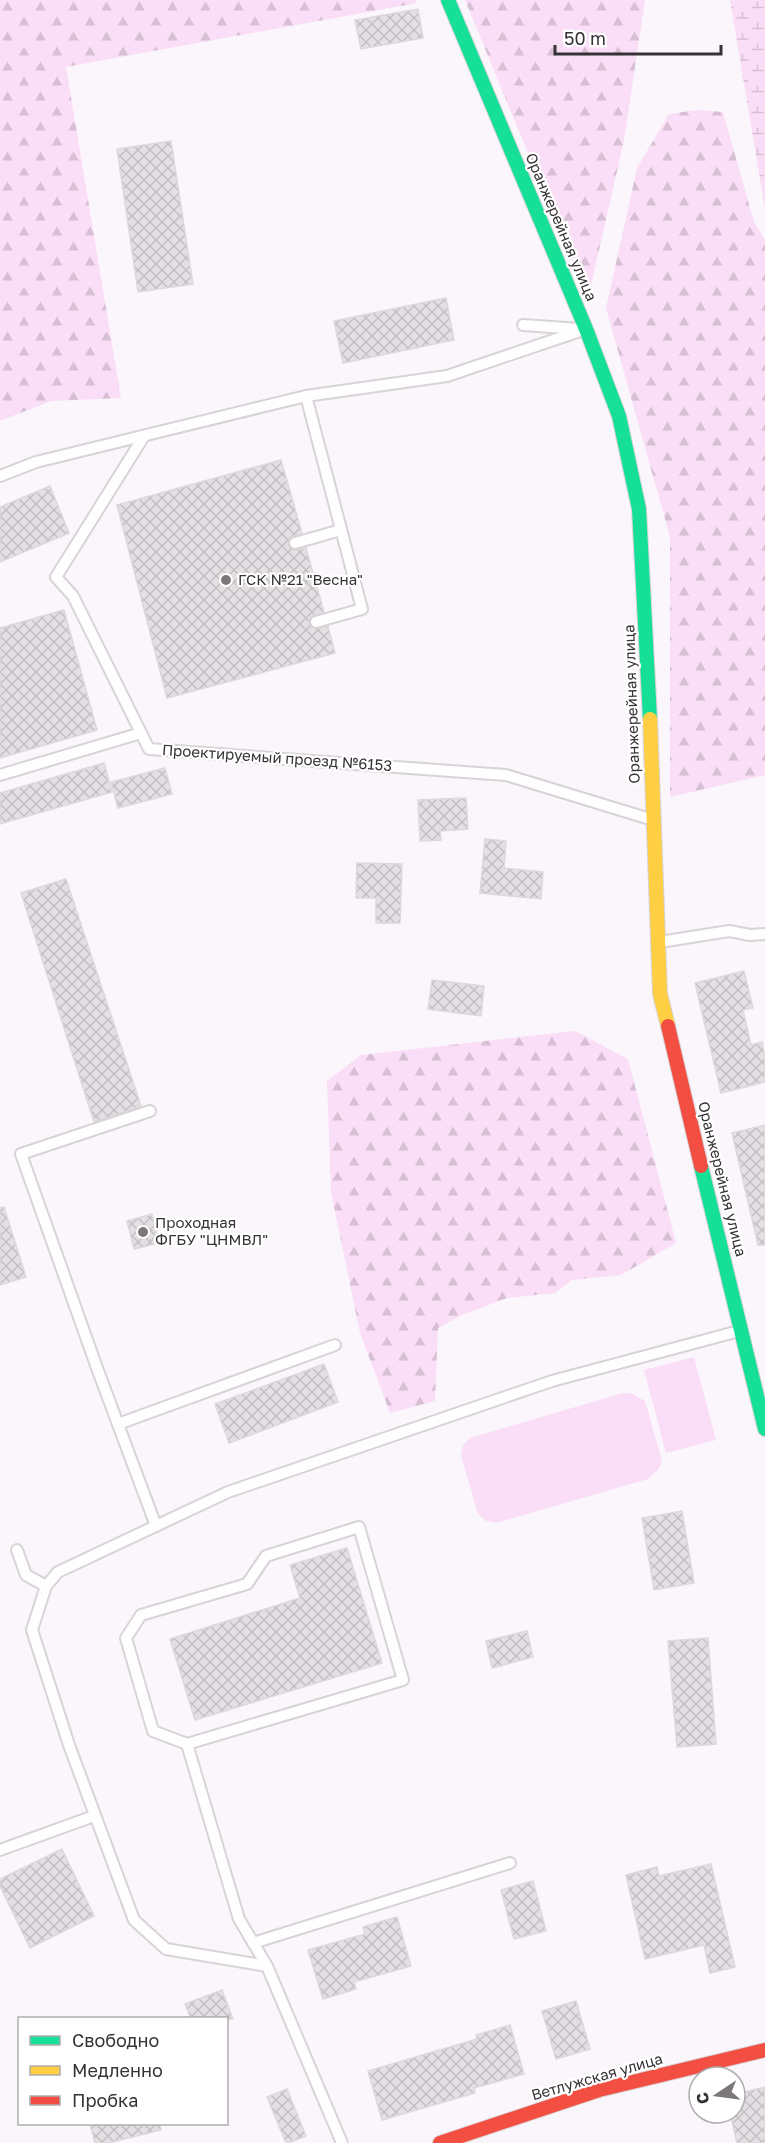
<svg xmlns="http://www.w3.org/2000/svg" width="765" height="2143" font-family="'Golos Text',sans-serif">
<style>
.forest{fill:url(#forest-firs)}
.wetland{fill:url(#wetland-marsh)}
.green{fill:#fadef7}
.building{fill:url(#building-cross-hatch);stroke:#ddd8dd;stroke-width:1.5}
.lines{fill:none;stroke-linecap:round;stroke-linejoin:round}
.lane-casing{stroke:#d8d3d7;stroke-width:14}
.fast-casing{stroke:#d8d3d7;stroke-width:16}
.slow-casing{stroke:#d8d3d7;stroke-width:16}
.jam-casing{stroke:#d8d3d7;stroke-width:16}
.lane{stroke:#fefefe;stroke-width:10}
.fast{stroke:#16e098;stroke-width:14}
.slow{stroke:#ffcf43;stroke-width:14}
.jam{stroke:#f24e42;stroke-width:14}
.poi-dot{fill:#7c777b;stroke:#fff;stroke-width:2}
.labels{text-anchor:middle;stroke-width:4.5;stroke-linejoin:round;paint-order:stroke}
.street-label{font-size:15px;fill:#373236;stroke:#fff}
.poi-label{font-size:15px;fill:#373236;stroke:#fff;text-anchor:start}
</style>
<defs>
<pattern id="forest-firs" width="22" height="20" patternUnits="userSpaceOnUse" patternTransform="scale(1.5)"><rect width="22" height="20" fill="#fadef7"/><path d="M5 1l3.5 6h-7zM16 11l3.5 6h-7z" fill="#d7bfd4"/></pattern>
<pattern id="wetland-marsh" width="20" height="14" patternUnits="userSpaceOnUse" patternTransform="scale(1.5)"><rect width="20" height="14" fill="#fadef7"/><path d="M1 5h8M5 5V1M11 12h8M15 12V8" fill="none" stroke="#d7bfd4"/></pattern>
<pattern id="building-cross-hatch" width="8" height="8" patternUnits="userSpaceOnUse" patternTransform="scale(1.5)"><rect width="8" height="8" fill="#e3dfe3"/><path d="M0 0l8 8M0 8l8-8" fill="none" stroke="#c3c0c3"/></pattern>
</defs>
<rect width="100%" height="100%" fill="#fbf6fb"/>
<g class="forest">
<polygon points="0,0 416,0 417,3 66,67 121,398 51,401 0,421"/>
<polygon points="465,0 645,0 624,140 588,299"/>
<polygon points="697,110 723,112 754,222 765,240 765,775 670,797 670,537 606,308 637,168 669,114"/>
<polygon points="575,1031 628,1059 676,1243 621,1275 572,1280 555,1293 507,1298 462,1315 438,1328 435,1401 390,1413 360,1333 331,1192 327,1081 361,1055"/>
</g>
<polygon class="wetland" points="730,0 765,0 765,209"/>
<g class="green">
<polygon points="694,1357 716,1440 666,1453 644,1370"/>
<path d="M623,1393H631L645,1401L662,1460C660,1469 655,1473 648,1479L496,1523L486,1521L478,1514L461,1455L463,1445L470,1438Z"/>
</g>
<g class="building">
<polygon points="418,9 423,38 361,49 355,20"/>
<polygon points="171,141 193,284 138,292 117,149"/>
<polygon points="446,298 454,340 343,363 334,321"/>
<polygon points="281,460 302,533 290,537 288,544 294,550 306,548 324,612 311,616 309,623 315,629 328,626 335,653 167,698 117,505"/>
<polygon points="50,486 69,533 0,562 0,507"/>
<polygon points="64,610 97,730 0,758 0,628"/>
<polygon points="104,763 112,792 0,824 0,793"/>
<polygon points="165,768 172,794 118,808 111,782"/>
<polygon points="466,798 468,829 440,831 441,840 420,841 418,800"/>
<polygon points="485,839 506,841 504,868 543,872 541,899 480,893"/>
<polygon points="357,863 402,864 400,923 376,923 376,898 356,898"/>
<polygon points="66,879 141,1106 94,1122 21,893"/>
<polygon points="744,971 753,1008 743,1010 751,1045 762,1042 765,1057 765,1082 721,1093 695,983"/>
<polygon points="432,980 484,986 481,1016 428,1009"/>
<polygon points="765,1125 765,1245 758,1245 732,1133"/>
<polygon points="4,1207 26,1277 0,1285 0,1208"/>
<polygon points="152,1214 159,1243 134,1249 127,1221"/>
<polygon points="324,1364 338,1402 229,1443 215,1404"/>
<polygon points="682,1511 694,1583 654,1590 642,1518"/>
<polygon points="347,1548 382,1663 195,1720 170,1639 300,1598 290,1565"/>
<polygon points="527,1631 533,1657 492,1668 486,1641"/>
<polygon points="708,1638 716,1744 677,1747 668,1641"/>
<polygon points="62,1849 94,1916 30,1948 0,1886 0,1879"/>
<polygon points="711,1864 735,1967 710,1973 704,1945 645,1959 626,1875 657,1867 659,1876"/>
<polygon points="533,1881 546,1931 514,1939 501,1890"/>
<polygon points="397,1917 411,1966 354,1982 356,1989 323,1999 308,1950 365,1934 363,1927"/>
<polygon points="222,1990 233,2019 191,2019 185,2004"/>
<polygon points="576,2001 590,2049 556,2059 542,2011"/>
<polygon points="510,2025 524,2074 474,2088 475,2093 382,2120 368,2071 477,2039 476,2035"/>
<polygon points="765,2087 765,2143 737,2143 730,2113 735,2113 735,2094"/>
<polygon points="287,2089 306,2136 288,2143 286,2143 267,2097"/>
<polygon points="90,2124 160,2124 161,2130 108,2143 95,2143"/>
</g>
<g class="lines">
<g class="lane-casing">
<g id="lane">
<polyline points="523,325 580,329"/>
<polyline points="144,436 56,577 73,596 149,749 506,775 650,819"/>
<polyline points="0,476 36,462 306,396"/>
<polyline points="295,543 341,530"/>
<polyline points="316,622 362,609 306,396 447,376 583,330"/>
<polyline points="0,775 141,733"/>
<polyline points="660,942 729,931 750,935 765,934"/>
<polyline points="150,1111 21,1154 97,1368 156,1526"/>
<polyline points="118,1424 335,1345"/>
<polyline points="17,1550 26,1575 46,1586"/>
<polyline points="187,1744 153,1731 126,1638 141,1615 247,1584 266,1556 359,1527 403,1680 187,1744 239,1919 267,1966"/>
<polyline points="0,1850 94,1816"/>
<polyline points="253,1943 510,1863"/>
<polyline points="342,2143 267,1966 166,1949 134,1920 69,1745 32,1630 46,1586 58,1572 228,1492 552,1381 739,1331"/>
</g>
</g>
<g class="fast-casing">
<g id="fast">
<polyline points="448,0 586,329 619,416 639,509 650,719"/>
<polyline points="701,1166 765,1429"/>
</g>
</g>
<g class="slow-casing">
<polyline id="slow" points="650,719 660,994 668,1026"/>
</g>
<g class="jam-casing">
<g id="jam">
<polyline points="668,1026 701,1166"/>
<polyline points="440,2143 599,2090 765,2050"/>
</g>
</g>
<use href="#lane" class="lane"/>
<use href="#fast" class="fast"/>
<use href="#slow" class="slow"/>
<use href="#jam" class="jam"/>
</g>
<g class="poi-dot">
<circle cx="226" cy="580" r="6"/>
<circle cx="143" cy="1232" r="6"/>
</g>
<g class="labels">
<g class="street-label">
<text transform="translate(561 227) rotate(67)" y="5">Оранжерейная улица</text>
<text transform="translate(632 704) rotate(-92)" y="5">Оранжерейная улица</text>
<text transform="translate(277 758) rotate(4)" y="5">Проектируемый проезд №6153</text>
<text transform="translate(722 1179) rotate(76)" y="5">Оранжерейная улица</text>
<text transform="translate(597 2077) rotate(-16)" y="5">Ветлужская улица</text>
</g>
<g class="poi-label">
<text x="238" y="585">ГСК №21 "Весна"</text>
<text x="155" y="1228">Проходная<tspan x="155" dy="17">ФГБУ "ЦНМВЛ"</tspan></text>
</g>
</g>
<rect x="18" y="2017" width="210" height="108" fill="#ffffff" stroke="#afadaf" stroke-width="1.5"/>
<rect x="30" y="2036" width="30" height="9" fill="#16e098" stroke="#afadaf" stroke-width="1.5"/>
<text x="72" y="2047" font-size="18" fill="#373236">Свободно</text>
<rect x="30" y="2066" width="30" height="9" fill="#ffcf43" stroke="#afadaf" stroke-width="1.5"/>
<text x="72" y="2077" font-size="18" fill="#373236">Медленно</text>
<rect x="30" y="2096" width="30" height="9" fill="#f24e42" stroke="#afadaf" stroke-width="1.5"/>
<text x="72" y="2107" font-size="18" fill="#373236">Пробка</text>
<g transform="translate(717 2095) rotate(257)"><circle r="28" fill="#ffffff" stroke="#afadaf" stroke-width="1.5"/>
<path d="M0-4.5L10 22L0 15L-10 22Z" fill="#7c777b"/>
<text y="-9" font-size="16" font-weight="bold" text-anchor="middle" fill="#373236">С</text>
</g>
<path d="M555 45v9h166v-9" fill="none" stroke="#373236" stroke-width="3"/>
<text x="564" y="45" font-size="18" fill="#373236" stroke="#ffffff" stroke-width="4.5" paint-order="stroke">50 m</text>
</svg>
